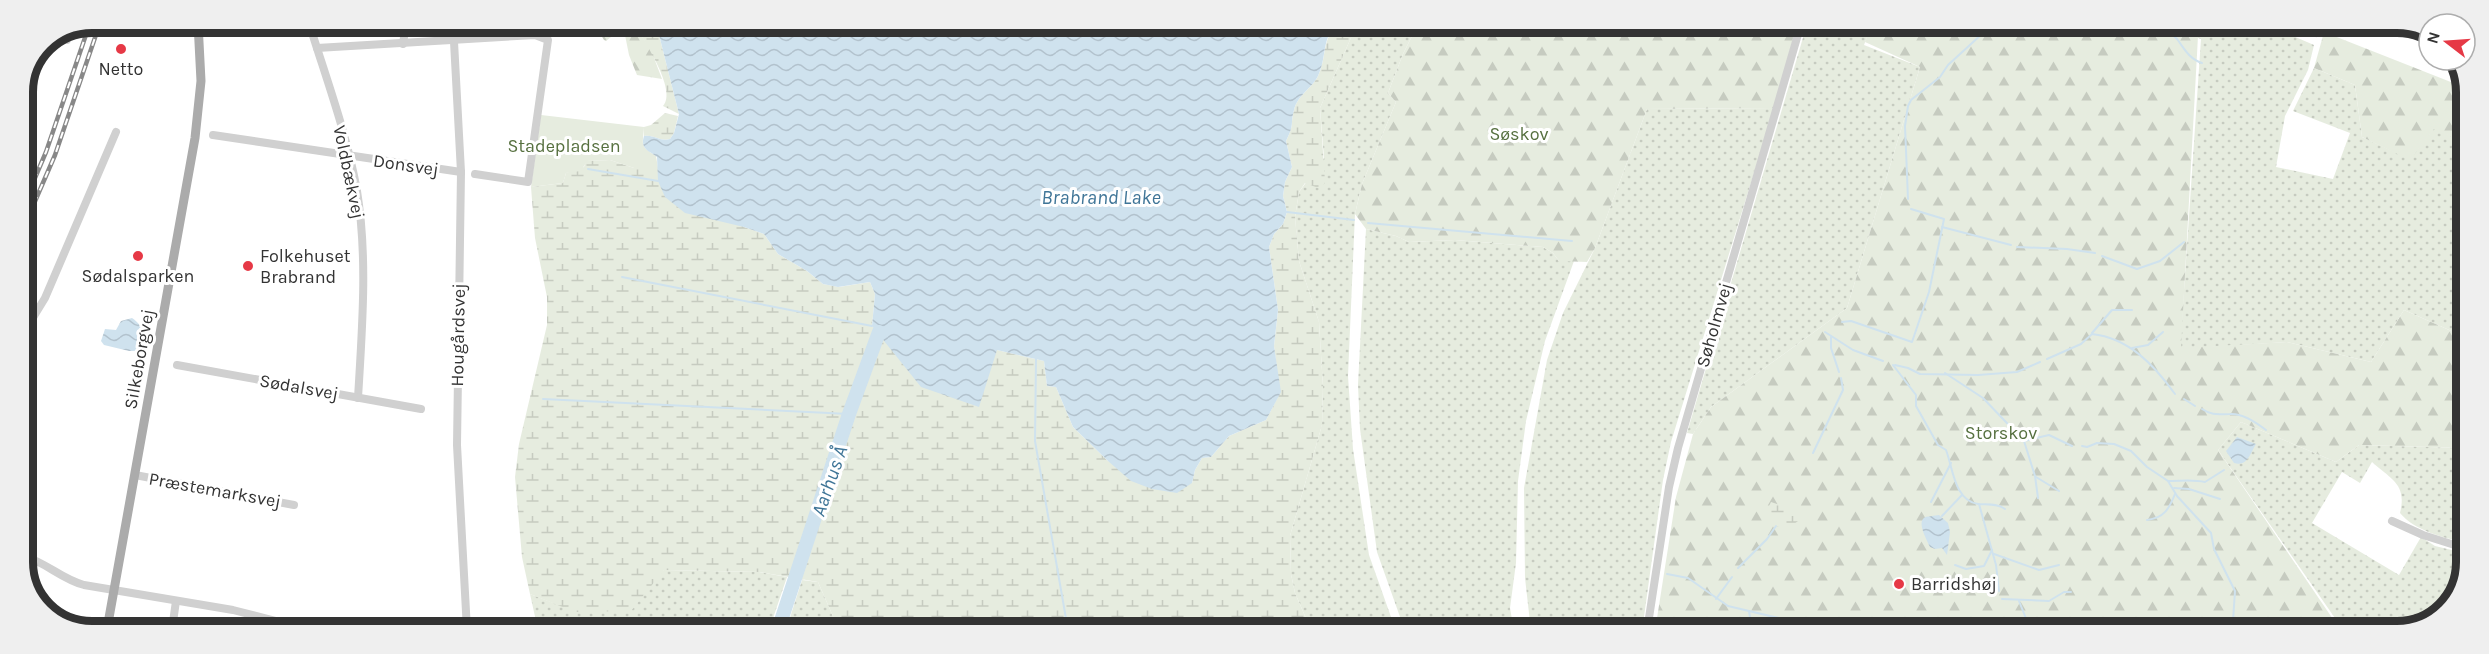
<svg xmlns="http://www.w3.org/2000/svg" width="2489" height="654" font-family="Karla,sans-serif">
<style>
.grass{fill:url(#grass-dots)}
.forest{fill:url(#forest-firs)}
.wetland{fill:url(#wetland-marsh)}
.park{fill:#e6ecdf}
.water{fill:url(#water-waves)}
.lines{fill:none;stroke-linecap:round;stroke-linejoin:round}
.stream{stroke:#cfe2ee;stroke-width:2}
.river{stroke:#cfe2ee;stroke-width:14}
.minor{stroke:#d0d0d0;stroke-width:8}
.major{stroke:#ababab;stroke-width:9}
.rail-casing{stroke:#888;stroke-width:4.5}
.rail{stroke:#fff;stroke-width:2;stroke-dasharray:7;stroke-linecap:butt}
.poi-dot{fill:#e63946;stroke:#fff;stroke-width:2}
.labels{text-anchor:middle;stroke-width:6;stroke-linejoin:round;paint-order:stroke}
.poi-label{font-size:18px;fill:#333;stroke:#fff}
.park-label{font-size:18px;fill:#56703f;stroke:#fff}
.street-label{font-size:18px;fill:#333;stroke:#fff}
.water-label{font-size:20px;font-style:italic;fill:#3f7597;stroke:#fff}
.rim{fill:none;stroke:#333;stroke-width:8}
</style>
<defs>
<pattern id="grass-dots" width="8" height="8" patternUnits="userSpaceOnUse" patternTransform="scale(1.5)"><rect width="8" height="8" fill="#e6ecdf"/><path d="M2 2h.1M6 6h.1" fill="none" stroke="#c6cbc0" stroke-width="1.8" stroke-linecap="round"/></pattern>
<pattern id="forest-firs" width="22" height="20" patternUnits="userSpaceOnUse" patternTransform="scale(1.5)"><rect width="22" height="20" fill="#e6ecdf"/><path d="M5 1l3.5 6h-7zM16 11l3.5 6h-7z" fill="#c6cbc0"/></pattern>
<pattern id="wetland-marsh" width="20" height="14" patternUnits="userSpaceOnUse" patternTransform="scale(1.5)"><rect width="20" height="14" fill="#e6ecdf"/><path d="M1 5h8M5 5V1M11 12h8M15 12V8" fill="none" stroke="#c6cbc0"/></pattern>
<pattern id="water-waves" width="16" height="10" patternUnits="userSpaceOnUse" patternTransform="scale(1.5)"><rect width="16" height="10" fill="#cfe2ee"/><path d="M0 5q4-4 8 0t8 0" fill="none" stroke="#b2c2cd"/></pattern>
</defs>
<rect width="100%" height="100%" fill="#fff"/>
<g class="grass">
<polygon points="1357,24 1418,24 1403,54 1388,93 1396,102 1362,184 1355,214 1348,376 1353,449 1369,555 1396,631 1311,630 1295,593 1291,574 1290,536 1322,425 1323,387 1319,322 1299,261 1295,217 1299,192 1324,158 1320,108"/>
<polygon points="1807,24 1872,24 1864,45 1920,67 1847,308 1711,407 1693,434 1687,433"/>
<polygon points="2165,25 2267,25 2314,45 2308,70 2285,116 2276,167 2333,179 2350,133 2293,111 2314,68 2355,85 2362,137 2410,159 2434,128 2466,143 2465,337 2404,310 2371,362 2287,342 2180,349 2201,39"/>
<polygon points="1774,108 1671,442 1663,480 1642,631 1531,631 1525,578 1524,488 1547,360 1563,313 1595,248 1647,109"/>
<polygon points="1366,229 1396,236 1409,242 1455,240 1543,247 1553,253 1559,261 1574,261 1545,341 1526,421 1518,481 1516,563 1510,608 1514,631 1405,631 1377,552 1360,429 1358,385"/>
<path d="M2241,422L2336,462L2359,445L2465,448L2464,542C2443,538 2414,530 2400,513C2407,484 2392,480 2372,462L2360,483L2342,472L2312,523L2399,575L2421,537L2435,546L2464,553V580L2440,617L2398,631H2344L2218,450Z"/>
<polygon points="664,570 759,572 787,577 769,630 538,630 530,594 572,610"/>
<polygon points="802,580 818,582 839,630 786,630"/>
</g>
<g class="forest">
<polygon points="603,23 633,23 651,50 662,79 637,75 629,55 625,35 616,33 606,41 604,40 601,35"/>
<polygon points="1418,24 1797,24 1774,108 1647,109 1595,248 1587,262 1559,261 1553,253 1543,247 1455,240 1409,242 1396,236 1366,229 1355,214 1362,184 1396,102 1388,93 1403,54"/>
<polygon points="1872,24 2164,25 2198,36 2181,348 2287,342 2371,362 2404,310 2465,337 2465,448 2359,445 2336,462 2241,422 2218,450 2341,631 1655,631 1676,497 1693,434 1711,407 1847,308 1920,67 1865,42"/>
<polygon points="2324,32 2466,88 2466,143 2434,129 2410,160 2362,137 2355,85 2314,68"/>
</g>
<g class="wetland">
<path d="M633,23H656L679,114L663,106C678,91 643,38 633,23Z"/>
<path d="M1336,24H1357L1320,108L1325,182L1321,189L1305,183L1299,192L1295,217L1299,261L1319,322L1323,387L1322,425L1290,536L1291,574L1295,593L1311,630H839L818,582L759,572L664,570L631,611L575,612L530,594L522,557L515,477L519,444L547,325V297L535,238L531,187L563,183L566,173L584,167L586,161L610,160L634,168H658V181L744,227L764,234L778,254L807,271L823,284L839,287L870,282L875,294L872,326L879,332L997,350L1044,361L1047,386L1056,387L1073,427L1108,461L1192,483L1195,470L1202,458L1211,457L1229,436L1266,420L1280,393L1274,346L1278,310L1269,247L1274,234L1283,224L1287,212L1283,196L1285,182L1292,167L1286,141C1295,124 1290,124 1294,110C1297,96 1312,88 1318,76C1327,57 1321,44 1336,24Z"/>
<path d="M665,113L678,116L674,133L670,139C660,142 654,134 644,136V127L651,125Z"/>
<path d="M1771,502L1798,511L1801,518C1794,526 1785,528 1776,526L1766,512Z"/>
</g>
<path class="park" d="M541,115L644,127C643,146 639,145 656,156L658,168H634L610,160L587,161L581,171L566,173L563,183L531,187Z"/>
<g class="water">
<path d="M656,23L1335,24C1321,44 1327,57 1318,76C1312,88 1297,96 1294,110C1290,124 1295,124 1286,141L1292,167L1285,182L1283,196L1287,212L1283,224L1274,234L1269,247L1278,310L1274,346L1281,392L1266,420L1229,436L1211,457L1202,458L1195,470L1192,483L1177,493L1152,489L1131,481L1108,461L1073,427L1056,387L1047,386L1044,361L997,350L979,407L921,387L872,326L875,294L870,282L838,287L823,284L807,271L778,254L764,234L744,227L685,213L665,197L658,181L657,157C648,150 640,149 644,136C654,134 660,142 670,139L674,133L679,114Z"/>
<path d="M132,318C144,326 148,339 139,351H129L104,345L101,341L105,329L116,330L121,321Z"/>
<path d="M2237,437L2256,444C2250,454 2247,467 2234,463L2226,451Z"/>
<path d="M1939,515L1948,523L1950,532L1947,555L1942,548L1935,549L1930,547C1927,540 1917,523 1924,518C1926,516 1935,516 1939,515Z"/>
</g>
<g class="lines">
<g class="stream">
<polyline points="1990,25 1991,24"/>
<path d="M2154,27C2160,31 2172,33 2177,39C2184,48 2189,59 2202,63"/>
<polyline points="588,169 658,181"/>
<polyline points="1908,199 1905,126 1908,106 1911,100 1940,77 1948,65 1983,33"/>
<polyline points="1287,212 1354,220"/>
<polyline points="1368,223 1572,241"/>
<polyline points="1942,227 2011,245"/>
<polyline points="2017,247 2067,249 2095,253"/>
<polyline points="2102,256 2137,269 2160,261 2184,242"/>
<polyline points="622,277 872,326"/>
<polyline points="1842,322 1851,321 1912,342 1929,292 1944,219 1911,209"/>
<polyline points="1825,332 1853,350 1883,361"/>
<polyline points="2092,333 2112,310 2132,310"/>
<polyline points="1831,337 1831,348 1839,372"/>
<polyline points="2132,348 2148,345 2163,332"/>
<polyline points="1036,359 1035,441 1068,630"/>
<path d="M2047,359L2081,344L2092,334C2129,338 2154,365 2175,394"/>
<path d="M1893,365L1916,395V406L1938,445L1946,450C1953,468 1954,500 1978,504C1987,505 1996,503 2005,509"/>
<polyline points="1895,365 1908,368 1920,374 1978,375 2017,372 2040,362"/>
<polyline points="1945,373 1983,398 2024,441 2049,435 2072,446"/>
<polyline points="543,399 849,414"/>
<polyline points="2184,399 2195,406"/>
<path d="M2202,409C2213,416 2218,414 2230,414C2242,413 2257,423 2266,430"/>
<polyline points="2024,441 2035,476 2038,498"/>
<polyline points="2082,446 2087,447 2097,443 2114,444 2131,451 2147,467 2168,481 2177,496 2211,533 2214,549 2235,591 2233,621 2250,631"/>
<polyline points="1813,453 1843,390 1841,378"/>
<polyline points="2036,477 2059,491"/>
<path d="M2168,481C2181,481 2193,479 2205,482L2224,470"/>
<polyline points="2174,488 2189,489 2220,499"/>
<polyline points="1931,502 1951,463"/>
<polyline points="1979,504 1996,565 1999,591"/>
<polyline points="1942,516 1962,495"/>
<path d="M2147,520C2164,518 2169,509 2175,494"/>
<polyline points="1994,554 2039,570 2059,565"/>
<polyline points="1955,565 1966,569 1984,566 1992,550"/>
<polyline points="1738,568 1767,539 1776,526"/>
<polyline points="1667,574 1688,578 1728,606 1833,631"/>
<polyline points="1716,599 1732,577"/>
<polyline points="2002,599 2049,601 2064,592 2071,592"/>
<polyline points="2019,601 2031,631"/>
<polyline points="1749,611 1752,631"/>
<polyline points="2225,631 2232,622"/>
</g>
<polyline class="river" points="778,630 849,414 879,332"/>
<g class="minor">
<polyline points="164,23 184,29 221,23"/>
<path d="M309,23C326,78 347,134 357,191C368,258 362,330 358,398"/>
<polyline points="453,23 461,172 457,445 467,630"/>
<polyline points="2316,33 2320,25"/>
<polyline points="56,37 67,40"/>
<polyline points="403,44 406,23"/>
<polyline points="317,48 535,35 548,40 528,182 475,174"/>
<polyline points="213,135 461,172"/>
<polyline points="23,334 45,298 116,132"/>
<polyline points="177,365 421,409"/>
<polyline points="135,475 294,505"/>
<polyline points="2392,521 2423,535 2464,548"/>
<path d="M23,556C46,562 61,579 84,585L233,610L307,629"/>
<polyline points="172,629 176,601"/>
<polyline points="1647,631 1669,487 1678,448 1801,24"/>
</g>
<polyline class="major" points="107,629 195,138 201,81 198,23"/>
<g class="rail-casing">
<g id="rail">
<polyline points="23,206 46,152 90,23"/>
<polyline points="23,229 55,155 100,23"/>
</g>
</g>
<use href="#rail" class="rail"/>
</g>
<g class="poi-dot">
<circle cx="121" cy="49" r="6"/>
<circle cx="138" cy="256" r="6"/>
<circle cx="248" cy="266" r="6"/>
<circle cx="1899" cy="584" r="6"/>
</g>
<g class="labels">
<g class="poi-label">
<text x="121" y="75">Netto</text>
<text x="260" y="262" text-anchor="start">Folkehuset<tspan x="260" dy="21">Brabrand</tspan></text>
<text x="138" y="282">Sødalsparken</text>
<text x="1911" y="590" text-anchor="start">Barridshøj</text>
</g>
<g class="park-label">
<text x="1519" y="140">Søskov</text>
<text x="564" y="152">Stadepladsen</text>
<text x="2001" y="439">Storskov</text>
</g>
<g class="street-label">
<text transform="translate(406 165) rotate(8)" y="6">Donsvej</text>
<text transform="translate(349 172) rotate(78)" y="6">Voldbækvej</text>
<text transform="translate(1714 325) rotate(-74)" y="6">Søholmvej</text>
<text transform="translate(458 335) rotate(-89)" y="6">Hougårdsvej</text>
<text transform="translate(139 359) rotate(-80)" y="6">Silkeborgvej</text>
<text transform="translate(299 387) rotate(10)" y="6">Sødalsvej</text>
<text transform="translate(215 490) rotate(10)" y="6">Præstemarksvej</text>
</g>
<g class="water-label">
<text x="1101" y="204">Brabrand Lake</text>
<text transform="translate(829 481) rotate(-71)" y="7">Aarhus Å</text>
</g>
</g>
<path d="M0 0H2489V654H0ZM92 33H2397A59 59 0 0 1 2456 92V562A59 59 0 0 1 2397 621H92A59 59 0 0 1 33 562V92A59 59 0 0 1 92 33Z" fill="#efefef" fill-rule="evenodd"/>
<path class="rim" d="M92 33H2397A59 59 0 0 1 2456 92V562A59 59 0 0 1 2397 621H92A59 59 0 0 1 33 562V92A59 59 0 0 1 92 33Z"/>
<g transform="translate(2447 42) rotate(287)"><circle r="28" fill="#ffffff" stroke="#adadad" stroke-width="1.5"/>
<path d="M0-4.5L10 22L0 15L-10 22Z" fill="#e63946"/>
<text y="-9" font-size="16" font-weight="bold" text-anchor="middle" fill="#333333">N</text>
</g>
</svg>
